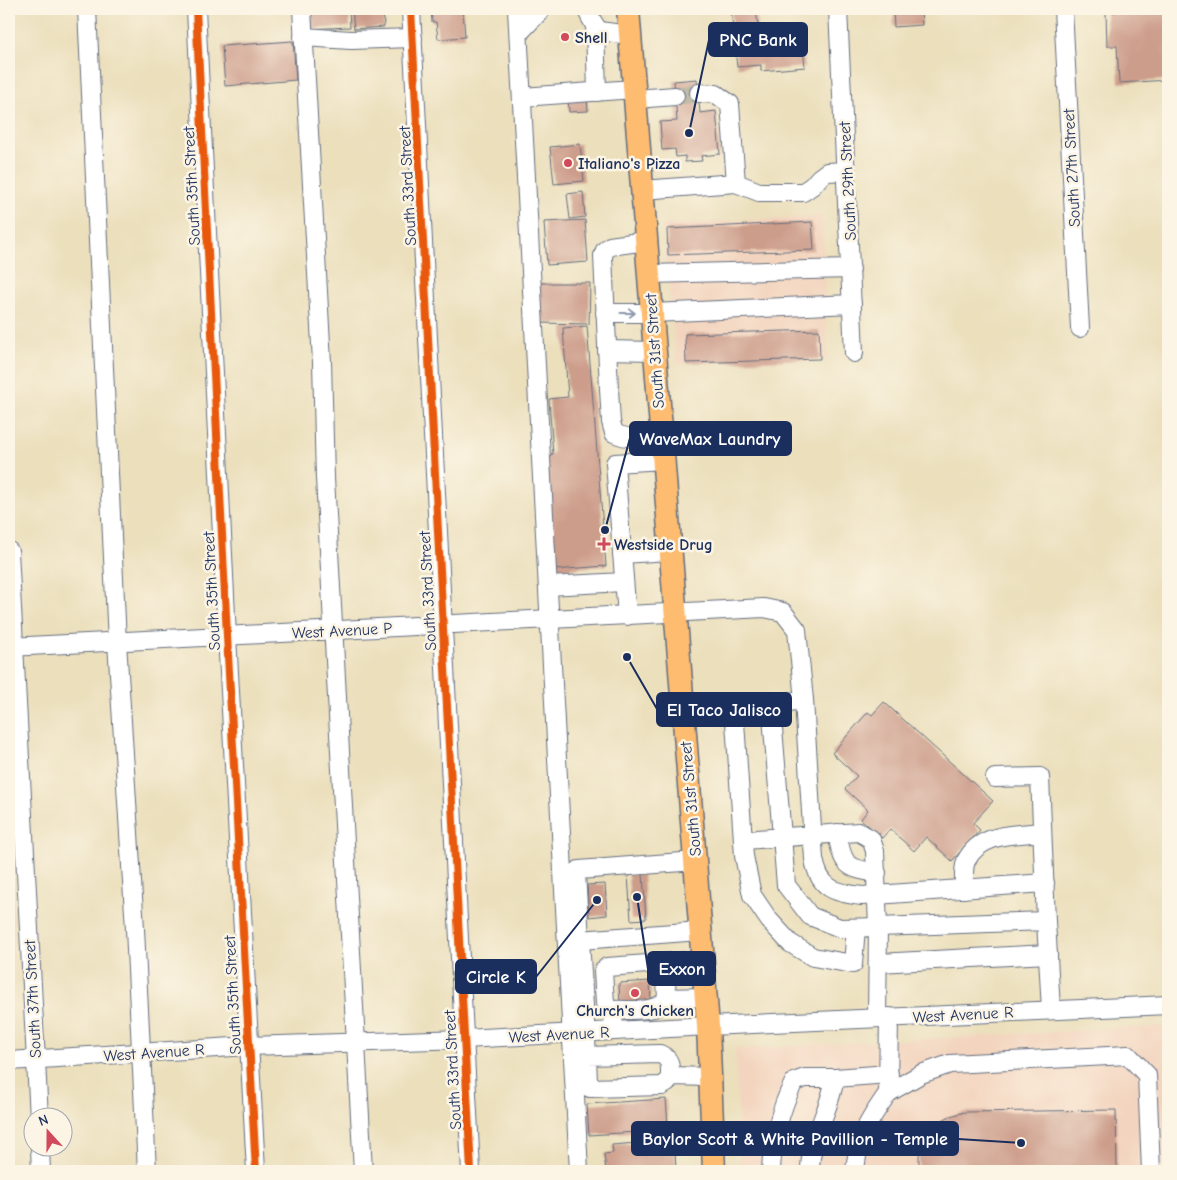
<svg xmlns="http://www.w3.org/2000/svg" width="1177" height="1180" font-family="'Comic Neue',sans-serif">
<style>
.built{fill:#f3d4be}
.building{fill:#cd9d8b}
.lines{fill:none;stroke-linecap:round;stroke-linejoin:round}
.minor-tunnel{stroke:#c1bca9;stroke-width:18;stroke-dasharray:18 9;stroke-linecap:butt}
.minor-casing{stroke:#646d7f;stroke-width:20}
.major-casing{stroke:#646d7f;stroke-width:25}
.minor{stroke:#fff;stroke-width:18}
.major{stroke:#fdbc70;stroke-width:22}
.cycleway-casing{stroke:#fcf5e5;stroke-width:11}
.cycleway{stroke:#e8590c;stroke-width:8}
.oneway{stroke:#8d97ae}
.poi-dot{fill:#d1495b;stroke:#fcf5e5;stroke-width:2}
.labels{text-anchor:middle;stroke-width:5;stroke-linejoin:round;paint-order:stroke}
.poi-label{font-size:16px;font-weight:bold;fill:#1b2f5e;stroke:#fcf5e5;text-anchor:start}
.street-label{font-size:16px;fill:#1b2f5e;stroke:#fcf5e5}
.leader{fill:none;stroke:#1b2f5e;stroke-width:2}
.callout-dot{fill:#1b2f5e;stroke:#fcf5e5;stroke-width:2}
.callout{fill:#1b2f5e;stroke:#1b2f5e;stroke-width:2}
.callout-label{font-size:18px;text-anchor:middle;font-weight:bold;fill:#fff}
</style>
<rect width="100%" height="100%" fill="#fcf5e5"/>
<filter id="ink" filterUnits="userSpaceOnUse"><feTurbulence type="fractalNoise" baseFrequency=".02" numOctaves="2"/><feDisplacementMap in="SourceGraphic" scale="10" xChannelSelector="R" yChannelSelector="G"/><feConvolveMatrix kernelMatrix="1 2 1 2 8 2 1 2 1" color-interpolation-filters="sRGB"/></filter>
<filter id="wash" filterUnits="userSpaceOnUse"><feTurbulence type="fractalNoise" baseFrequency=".0096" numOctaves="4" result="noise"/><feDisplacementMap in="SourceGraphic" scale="20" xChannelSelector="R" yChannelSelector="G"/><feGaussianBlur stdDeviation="1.12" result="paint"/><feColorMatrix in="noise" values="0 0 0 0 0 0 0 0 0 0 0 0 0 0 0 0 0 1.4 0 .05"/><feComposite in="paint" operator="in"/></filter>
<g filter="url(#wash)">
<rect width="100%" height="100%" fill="#ebdfbc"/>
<g class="built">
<polygon points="822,216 828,359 677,364 663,225"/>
<polygon points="1168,1026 1168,1171 739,1171 740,1156 735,1049"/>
</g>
<g id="blocks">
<g class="building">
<polygon points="306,9 349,9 350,27 307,29"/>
<polygon points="352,9 383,9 384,27 354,29"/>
<polygon points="431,9 463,9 465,37 438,39 436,22 432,22"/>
<polygon points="731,9 756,9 759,34 801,29 805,67 761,71 761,65 737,67"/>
<polygon points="921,9 922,25 894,27 893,11"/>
<polygon points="1116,9 1168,9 1168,80 1119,83 1117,46 1107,46 1106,12 1116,12"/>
<polygon points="293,41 296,80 225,86 222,46"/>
<polygon points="697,79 700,113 716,111 720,154 701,156 702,161 685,162 685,156 676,157 675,149 662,150 660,122 677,121 674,81"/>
<polygon points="587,97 588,111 569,112 568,98"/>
<polygon points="580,144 584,181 554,184 550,147"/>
<polygon points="583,192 585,217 570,219 567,194"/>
<polygon points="585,220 588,262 547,265 544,222"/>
<polygon points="812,222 814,250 668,255 667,229"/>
<polygon points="538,283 590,283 589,324 537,323"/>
<polygon points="587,326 606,566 553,570 544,455 553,454 549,399 568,397 563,328"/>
<polygon points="819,330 820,359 686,363 685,334"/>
<polygon points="884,702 993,801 973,823 980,830 952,861 926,837 914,851 890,829 882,838 861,819 868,810 845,789 857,776 832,753 868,712 872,715"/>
<polygon points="643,874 646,919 631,920 628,875"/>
<polygon points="605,884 607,915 589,917 587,885"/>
<polygon points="650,981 651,1004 620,1005 619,983"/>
<polygon points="666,1099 670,1151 675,1151 676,1171 606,1171 604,1154 613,1153 612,1145 637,1143 637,1132 589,1135 587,1104"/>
<polygon points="1116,1110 1117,1171 919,1171 919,1155 930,1131 939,1122 950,1116 965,1112"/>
</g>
</g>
</g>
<g filter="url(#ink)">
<use href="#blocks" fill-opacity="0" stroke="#646d7f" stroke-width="1"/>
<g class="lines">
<polyline class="minor-tunnel" points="675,96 699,93"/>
<g class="minor-casing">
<g id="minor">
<polyline points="87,9 117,642 135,929 147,1171"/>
<polyline points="196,9 227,636 256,1171"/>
<polyline points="302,9 322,362 325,478 363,1171"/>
<polyline points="411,9 471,1171"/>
<polyline points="517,9 579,1171"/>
<polyline points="586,9 594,24 599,31 630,35"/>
<polyline points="838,9 854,353"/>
<polyline points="1063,9 1080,328"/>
<polyline points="595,25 597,92"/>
<polyline points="519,33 542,9"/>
<polyline points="303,37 351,40 413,38"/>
<polyline points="522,97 634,89"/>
<polyline points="635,99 675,96"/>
<polyline points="736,183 759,192 803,192 812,186 819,178 827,172 846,171"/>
<polyline points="642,190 736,183 730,104 716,94 699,93"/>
<path d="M646,241L610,246L605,250L603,256L609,389L611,422L614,433C629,440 645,438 661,437"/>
<polyline points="649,274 851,269"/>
<polyline points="605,313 652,313 852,304"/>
<polyline points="607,350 654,351"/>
<polyline points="9,551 39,1118"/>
<polyline points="622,554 670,551"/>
<polyline points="548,586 624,582"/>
<polyline points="627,616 615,463 663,460"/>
<polyline points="9,647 764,608 783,612 797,630 804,700 771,704 786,885 810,916 840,928 878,927 877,1018"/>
<path d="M804,700L814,859C819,889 835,893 862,896L1045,883"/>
<polyline points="771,704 734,707 744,856 752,895 769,920 790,943 813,957 853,964 856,928"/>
<polyline points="995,778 1040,777 1046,921"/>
<path d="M837,833C843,865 845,868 877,873"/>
<polyline points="743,840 859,832 871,839 875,851 878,927 1046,921 1051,1010"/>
<path d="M964,889C964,881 963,868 966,861C980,832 1016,835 1042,832"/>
<polyline points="580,940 700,931"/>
<polyline points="665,963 667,998"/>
<polyline points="878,963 1048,954"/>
<path d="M613,1010C630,1009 658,1014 667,998L705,997"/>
<polyline points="889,1017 888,1093 921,1074 950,1064 1128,1055 1147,1075 1151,1171"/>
<polyline points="614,1031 613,1010 608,1008 605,1003 603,971 607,967 702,960"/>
<polyline points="587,1056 576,873 579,870 695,861"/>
<polyline points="9,1061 249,1046 464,1039 708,1026 1168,1005"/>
<path d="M670,1076L667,1083L662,1086L590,1088L588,1083L587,1056L660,1054C671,1059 670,1065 670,1076L710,1077"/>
<polyline points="40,1148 41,1171"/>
<path d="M771,1171C772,1142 780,1109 794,1082L805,1078H835"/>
<path d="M810,1171C810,1137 830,1111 835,1078L889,1074"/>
<path d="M855,1171C858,1136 869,1120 888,1093"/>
</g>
</g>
<g class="major-casing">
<polyline id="major" points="628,9 708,1026 714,1171"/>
</g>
<use href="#minor" class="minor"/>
<use href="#major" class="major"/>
<g class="cycleway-casing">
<g id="cycleway">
<polyline points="196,9 227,636 256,1171"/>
<polyline points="411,9 471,1171"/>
</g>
</g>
<use href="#cycleway" class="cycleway"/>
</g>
<defs><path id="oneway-shaft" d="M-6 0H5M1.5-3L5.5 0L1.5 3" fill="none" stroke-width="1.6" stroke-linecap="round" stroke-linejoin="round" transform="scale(1.25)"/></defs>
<use class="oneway" href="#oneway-shaft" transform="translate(628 313)"/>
</g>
<g class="poi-dot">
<circle cx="565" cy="37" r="5"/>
<circle cx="568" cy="163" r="5"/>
<path d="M601.5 536.5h5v5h5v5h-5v5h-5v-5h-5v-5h5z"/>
<circle cx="635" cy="993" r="5"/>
</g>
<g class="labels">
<g class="poi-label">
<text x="575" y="43">Shell</text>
<text x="578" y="169">Italiano's Pizza</text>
<text x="614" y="550">Westside Drug</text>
<text x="635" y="1016" text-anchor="middle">Church's Chicken</text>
</g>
<g class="street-label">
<text transform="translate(1071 168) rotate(-93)" y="6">South 27th Street</text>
<text transform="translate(847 181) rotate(-93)" y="6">South 29th Street</text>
<text transform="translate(191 186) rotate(-93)" y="6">South 35th Street</text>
<text transform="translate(407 186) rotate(-93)" y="6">South 33rd Street</text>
<text transform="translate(654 351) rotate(-94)" y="6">South 31st Street</text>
<text transform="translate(211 591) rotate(-93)" y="6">South 35th Street</text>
<text transform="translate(427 591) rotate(-93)" y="6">South 33rd Street</text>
<text transform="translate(342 630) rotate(-3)" y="6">West Avenue P</text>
<text transform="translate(690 799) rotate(-95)" y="6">South 31st Street</text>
<text transform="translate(232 995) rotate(-93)" y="6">South 35th Street</text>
<text transform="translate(32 999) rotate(-93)" y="6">South 37th Street</text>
<text transform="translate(963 1014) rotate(-3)" y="6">West Avenue R</text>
<text transform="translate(559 1034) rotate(-3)" y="6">West Avenue R</text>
<text transform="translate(154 1052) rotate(-4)" y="6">West Avenue R</text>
<text transform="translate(452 1070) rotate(-93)" y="6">South 33rd Street</text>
</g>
</g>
<path class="leader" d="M689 133L709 40M605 530L630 438M627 657L657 709M637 897L648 969M597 900L536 977M1021 1143L958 1139"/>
<g class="callout-dot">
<circle cx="689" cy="133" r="5"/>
<circle cx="605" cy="530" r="5"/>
<circle cx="627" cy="657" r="5"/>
<circle cx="637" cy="897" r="5"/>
<circle cx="597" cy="900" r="5"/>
<circle cx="1021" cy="1143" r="5"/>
</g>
<g class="callout">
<rect x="709" y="23" width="98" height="33" rx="5"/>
<rect x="630" y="422" width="161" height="33" rx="5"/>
<rect x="657" y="693" width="134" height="33" rx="5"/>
<rect x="648" y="952" width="67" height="33" rx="5"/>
<rect x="456" y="960" width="80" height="33" rx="5"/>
<rect x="632" y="1122" width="326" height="33" rx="5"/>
</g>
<g class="callout-label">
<text x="758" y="46">PNC Bank</text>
<text x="710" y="445">WaveMax Laundry</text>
<text x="724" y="716">El Taco Jalisco</text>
<text x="682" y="975">Exxon</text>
<text x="496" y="983">Circle K</text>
<text x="795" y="1145">Baylor Scott &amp; White Pavillion - Temple</text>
</g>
<rect width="1177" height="1180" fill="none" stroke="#fcf5e5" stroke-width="30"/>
<g transform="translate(48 1132) rotate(339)"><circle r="24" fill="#fcf5e5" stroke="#a2a6af"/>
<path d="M0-4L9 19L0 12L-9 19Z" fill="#d1495b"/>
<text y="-8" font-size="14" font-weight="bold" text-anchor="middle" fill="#1b2f5e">N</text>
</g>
</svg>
